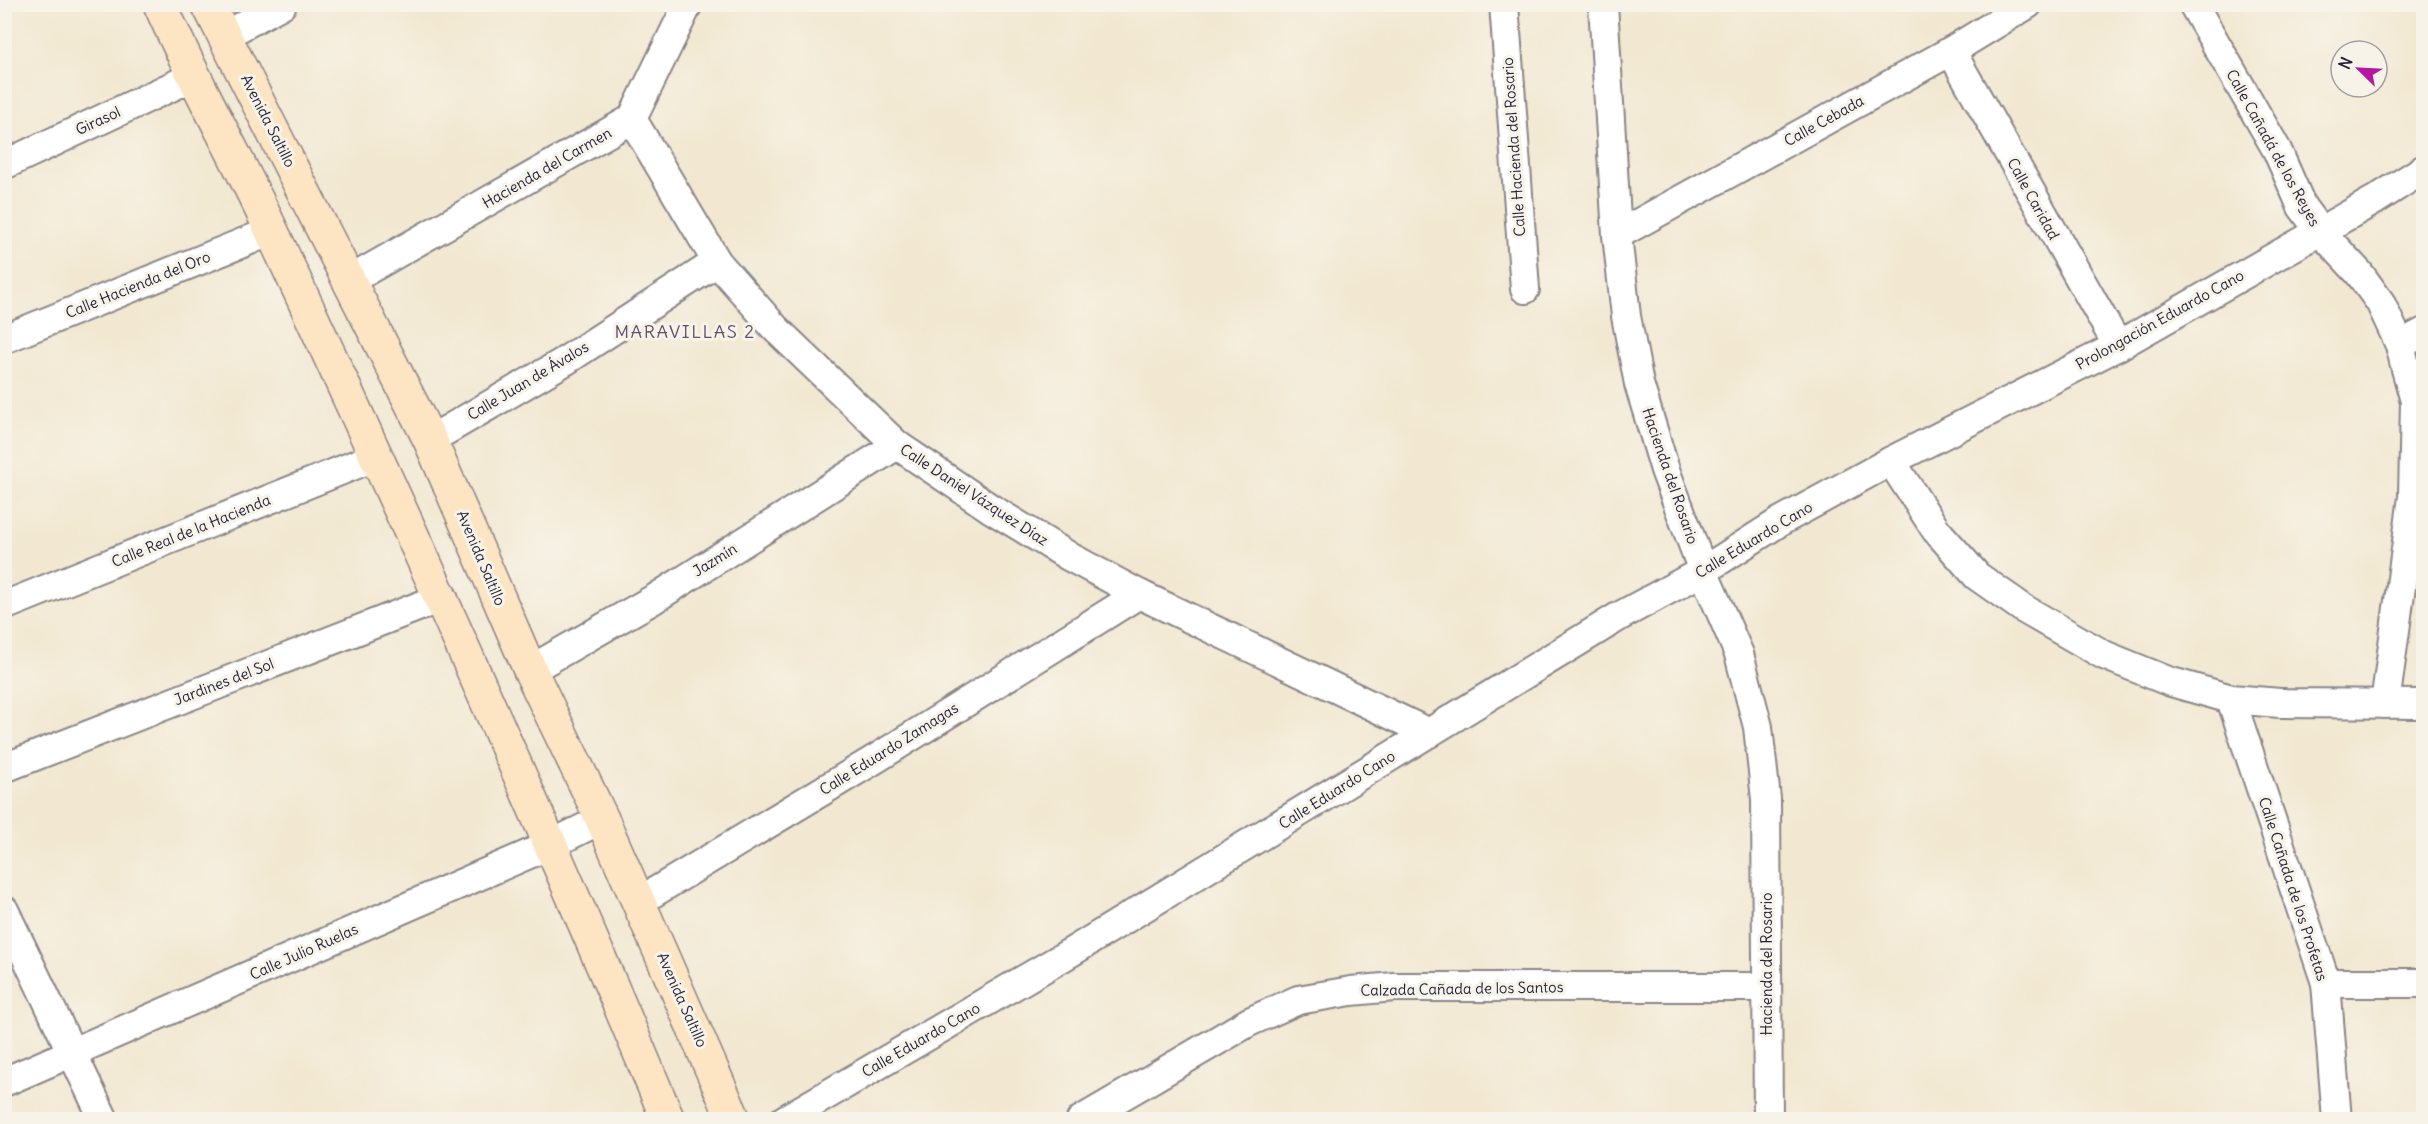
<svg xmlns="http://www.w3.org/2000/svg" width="2428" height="1124" font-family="Delius,sans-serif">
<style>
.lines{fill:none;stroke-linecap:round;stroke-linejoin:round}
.street-casing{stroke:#8a8586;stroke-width:32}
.secondary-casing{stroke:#8a8586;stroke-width:36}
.street{stroke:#fff;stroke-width:28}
.secondary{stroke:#fde5c4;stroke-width:33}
.labels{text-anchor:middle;stroke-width:6;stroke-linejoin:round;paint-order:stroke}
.street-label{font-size:15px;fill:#22223b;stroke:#f7f3e8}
.quarter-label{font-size:18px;letter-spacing:1.5px;fill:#62526e;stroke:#f7f3e8}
</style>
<rect width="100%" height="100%" fill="#f7f3e8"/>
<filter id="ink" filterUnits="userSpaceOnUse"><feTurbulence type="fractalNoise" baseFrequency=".0167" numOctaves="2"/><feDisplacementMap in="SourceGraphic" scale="12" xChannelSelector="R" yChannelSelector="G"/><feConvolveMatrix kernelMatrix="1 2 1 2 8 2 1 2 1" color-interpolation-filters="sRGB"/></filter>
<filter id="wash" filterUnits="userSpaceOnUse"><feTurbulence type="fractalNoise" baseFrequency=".008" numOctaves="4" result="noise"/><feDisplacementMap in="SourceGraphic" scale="24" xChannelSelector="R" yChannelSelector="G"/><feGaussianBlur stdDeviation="1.35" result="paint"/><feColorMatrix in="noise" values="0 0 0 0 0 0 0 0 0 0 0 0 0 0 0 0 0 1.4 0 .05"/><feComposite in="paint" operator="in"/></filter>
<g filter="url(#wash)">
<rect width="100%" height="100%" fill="#f2e8d1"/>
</g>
<g filter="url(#ink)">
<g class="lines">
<g class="street-casing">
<g id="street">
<polyline points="1504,4 1525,289"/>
<polyline points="1603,4 1617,235 1626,316 1639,384 1665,470 1703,571 1739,654 1758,727 1766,799 1768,1120"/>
<polyline points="2193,4 2277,150 2302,207 2319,230 2359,273 2380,302 2400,345 2406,369 2415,401 2413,497 2385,704"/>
<polyline points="224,36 282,4"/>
<polyline points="1951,51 2118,346"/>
<polyline points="632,119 717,262 775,328 897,445 990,508 1070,557 1139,594 1429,733"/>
<polyline points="4,165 192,77"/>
<polyline points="1617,235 1951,51 2028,4"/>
<polyline points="350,280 632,119 688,4"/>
<polyline points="4,339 272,231"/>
<polyline points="2400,345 2424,332"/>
<polyline points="430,440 565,361 717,262"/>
<polyline points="1891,461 1936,530 1977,576 2024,609 2104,655 2168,681 2231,699 2280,703 2424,704"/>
<polyline points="4,606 377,456"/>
<polyline points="530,670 654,599 897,445"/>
<polyline points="2231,699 2326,983 2337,1120"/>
<polyline points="4,768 443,597"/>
<polyline points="638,902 877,758 1139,594"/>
<polyline points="4,910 104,1120"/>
<polyline points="2326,983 2424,983"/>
<polyline points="4,1082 552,844 602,819"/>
<polyline points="784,1120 1073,951 1618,617 1703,571 1781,521 1891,461 2118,346 2375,200 2424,169"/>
<polyline points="1081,1120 1249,1022 1298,1000 1351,991 1394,987 1766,987"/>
</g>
</g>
<g class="secondary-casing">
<g id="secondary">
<path d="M160,4C195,84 238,158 274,236C411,529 544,822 668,1120"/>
<polyline points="208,4 430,440 530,670 602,819 734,1120"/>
</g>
</g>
<use href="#street" class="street"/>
<use href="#secondary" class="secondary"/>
</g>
</g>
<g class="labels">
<g class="street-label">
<text transform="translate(98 121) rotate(-25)" y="5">Girasol</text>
<text transform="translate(268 121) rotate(63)" y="5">Avenida Saltillo</text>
<text transform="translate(1824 121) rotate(-29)" y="5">Calle Cebada</text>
<text transform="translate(1514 147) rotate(-94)" y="5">Calle Hacienda del Rosario</text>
<text transform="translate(2273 148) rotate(61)" y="5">Calle Cañadá de los Reyes</text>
<text transform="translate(547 168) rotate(-30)" y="5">Hacienda del Carmen</text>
<text transform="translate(2033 199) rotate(61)" y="5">Calle Caridad</text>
<text transform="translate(138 285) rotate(-22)" y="5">Calle Hacienda del Oro</text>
<text transform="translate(2160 320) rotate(-29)" y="5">Prolongación Eduardo Cano</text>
<text transform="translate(528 381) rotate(-31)" y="5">Calle Juan de Ávalos</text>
<text transform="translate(1670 476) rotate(71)" y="5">Hacienda del Rosario</text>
<text transform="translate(974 495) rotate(33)" y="5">Calle Daniel Vázquez Díaz</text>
<text transform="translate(191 531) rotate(-22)" y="5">Calle Real de la Hacienda</text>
<text transform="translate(1754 540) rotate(-31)" y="5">Calle Eduardo Cano</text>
<text transform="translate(481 558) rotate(67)" y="5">Avenida Saltillo</text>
<text transform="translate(715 560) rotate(-32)" y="5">Jazmín</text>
<text transform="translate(224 682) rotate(-21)" y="5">Jardines del Sol</text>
<text transform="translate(889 749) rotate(-32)" y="5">Calle Eduardo Zamagas</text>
<text transform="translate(1337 790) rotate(-32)" y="5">Calle Eduardo Cano</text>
<text transform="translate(2293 889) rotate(72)" y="5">Calle Cañada de los Profetas</text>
<text transform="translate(304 952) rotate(-24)" y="5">Calle Julio Ruelas</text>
<text transform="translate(1767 964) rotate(-90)" y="5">Hacienda del Rosario</text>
<text transform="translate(1462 989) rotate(-1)" y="5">Calzada Cañada de los Santos</text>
<text transform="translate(682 1000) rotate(66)" y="5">Avenida Saltillo</text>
<text transform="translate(921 1040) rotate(-30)" y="5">Calle Eduardo Cano</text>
</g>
<g class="quarter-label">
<text x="685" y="338">MARAVILLAS 2</text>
</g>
</g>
<rect width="2428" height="1124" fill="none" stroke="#f7f3e8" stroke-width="24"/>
<g transform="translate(2359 69) rotate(294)"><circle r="28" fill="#f7f3e8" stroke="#a29fa3" stroke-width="1.5"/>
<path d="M0-4.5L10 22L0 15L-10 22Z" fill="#b5179e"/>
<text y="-9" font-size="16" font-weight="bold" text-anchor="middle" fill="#22223b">N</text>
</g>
</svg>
